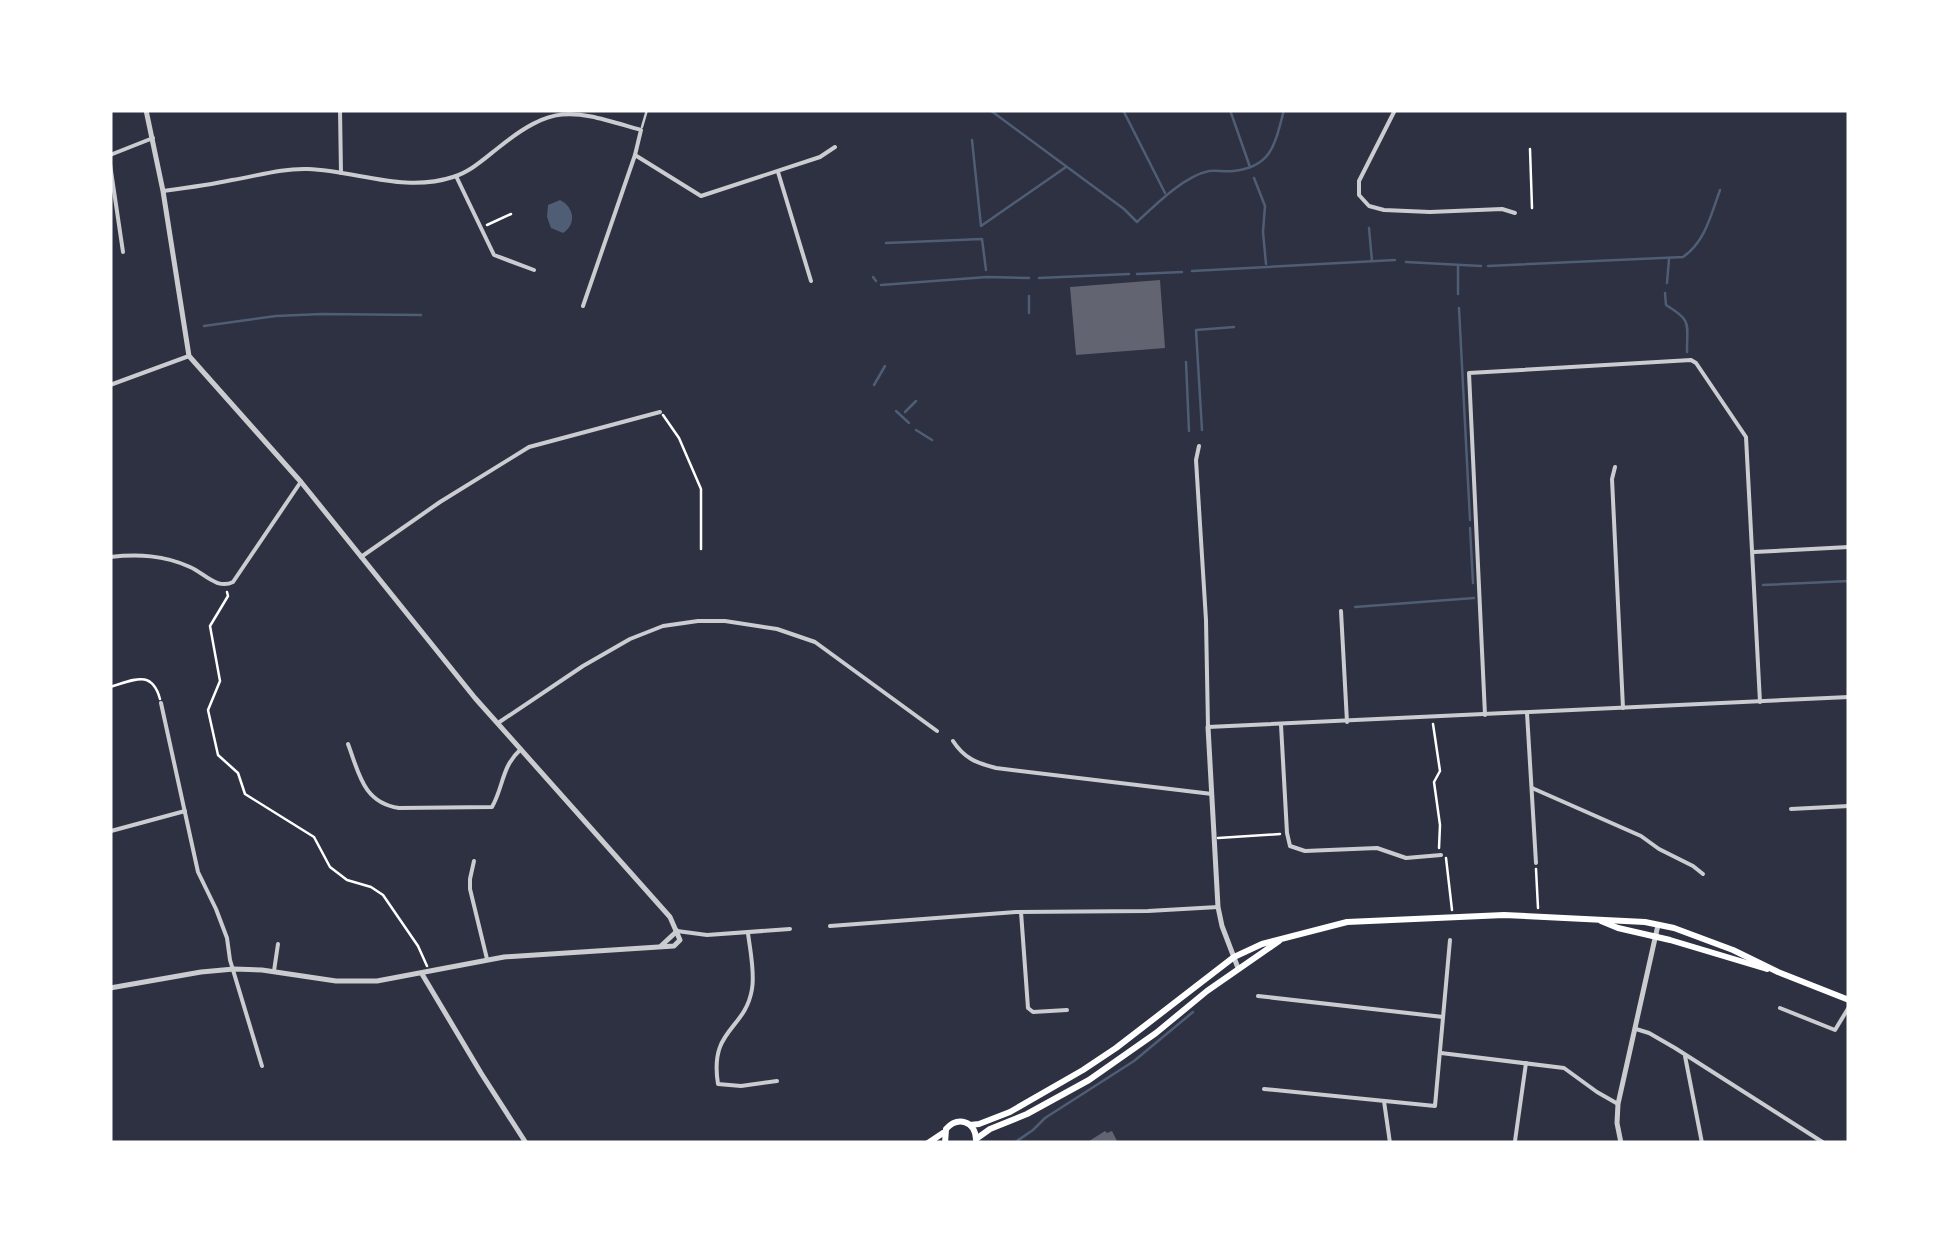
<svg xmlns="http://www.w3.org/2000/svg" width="1959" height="1253" font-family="'Fira Sans Condensed',sans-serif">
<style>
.water{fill:#4f5d75}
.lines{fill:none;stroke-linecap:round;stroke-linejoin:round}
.stream{stroke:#4f5d75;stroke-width:2.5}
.building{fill:#626471}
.path{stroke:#fff;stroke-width:2.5}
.service{stroke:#caccd0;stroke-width:2.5}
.minor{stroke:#caccd0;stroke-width:4}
.tertiary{stroke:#caccd0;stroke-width:5}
.primary{stroke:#fff;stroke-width:6}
</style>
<rect width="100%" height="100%" fill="#2d3142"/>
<path class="water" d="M560,200C574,207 577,224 563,233L551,228L547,217L548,205Z"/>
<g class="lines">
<g class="stream">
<path d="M990,110L1124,209L1137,222C1155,205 1184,176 1209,171C1217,170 1225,172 1233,171C1272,167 1275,144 1284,110"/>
<polyline points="1123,110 1165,193"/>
<polyline points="1230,110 1250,167"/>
<polyline points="972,140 981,226 1066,167"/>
<polyline points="1254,178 1265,206 1263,232 1266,264"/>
<polyline points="1369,228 1372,261"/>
<polyline points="886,243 982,239 986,270"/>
<polyline points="1406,262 1481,266"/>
<polyline points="1458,266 1458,294"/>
<path d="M1488,266L1683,257C1705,242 1711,215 1720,190"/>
<polyline points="1192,271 1395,260"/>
<polyline points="1137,274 1182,272"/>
<polyline points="873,277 876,281"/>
<polyline points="1039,278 1129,274"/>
<polyline points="1667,283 1669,259"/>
<polyline points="881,285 987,277 1029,278"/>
<path d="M1665,293L1666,305C1692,321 1687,322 1687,352"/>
<polyline points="1029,296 1029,313"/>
<polyline points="1459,308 1470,520"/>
<polyline points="204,326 276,316 322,314 421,315"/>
<polyline points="1186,362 1189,431"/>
<polyline points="874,385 885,366"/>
<polyline points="896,411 909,423"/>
<polyline points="905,412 916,401"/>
<polyline points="916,430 932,440"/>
<polyline points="1202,430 1196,330 1234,327"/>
<polyline points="1470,528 1473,583"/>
<polyline points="1763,585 1849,581"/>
<polyline points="1355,607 1474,598"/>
<polyline points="1014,1143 1033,1130 1045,1118 1134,1061 1193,1012"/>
</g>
</g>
<g class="building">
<polygon points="1160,280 1165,348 1076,355 1070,287"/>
<polygon points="1105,1131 1107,1133 1112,1131 1117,1141 1086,1143"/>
</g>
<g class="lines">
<g class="path">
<polyline points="1530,149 1532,208"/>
<polyline points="487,225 511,214"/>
<polyline points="663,415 679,438 701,489 701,549"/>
<polyline points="227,592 228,596 210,626 220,681 208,710 218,755 238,773 245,794 314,837 330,867 347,880 371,887 383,895 418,946 427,966"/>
<path d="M110,687C134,680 152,669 160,699"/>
<polyline points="1433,724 1440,771 1434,782 1440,825 1439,848"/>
<polyline points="1218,838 1280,834"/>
<polyline points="1446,858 1452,910"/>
<polyline points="1536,869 1538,908"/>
</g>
<polyline class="service" points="642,127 647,110"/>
<g class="minor">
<polyline points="340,110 341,173"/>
<polyline points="1395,110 1359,181 1359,195 1369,206 1384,210 1430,212 1502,209 1515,213"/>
<polyline points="110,155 153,138"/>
<polyline points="635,155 701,196 820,157 835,147"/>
<polyline points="110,164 123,252"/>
<polyline points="778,172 811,281"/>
<polyline points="456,176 494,255 534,270"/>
<path d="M163,191C186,188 209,185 232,180C257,176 282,168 308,169C358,171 404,193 453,177C470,172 484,159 498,148C556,101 574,111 641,130L635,155L583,306"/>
<polyline points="110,385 189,356"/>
<polyline points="1199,446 1196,460 1206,620 1208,727 1849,697"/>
<polyline points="1615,467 1612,479 1623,708"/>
<polyline points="1754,552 1849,547"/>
<path d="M110,557C138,554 164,555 190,567C204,573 217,590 233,582L300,483"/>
<polyline points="361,557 440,502 529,447 660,412"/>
<polyline points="1341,611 1347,722"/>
<polyline points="161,703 198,872 216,909 227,938 230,960 262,1066"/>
<polyline points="1527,713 1536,863"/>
<polyline points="1485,715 1469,373 1691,360 1696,363 1746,437 1760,702"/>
<polyline points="498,723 583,666 630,639 663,626 698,621 725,621 777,629 815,642 937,731"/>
<polyline points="1281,725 1287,833 1290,846 1305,851 1377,848 1406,858 1441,855"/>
<path d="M953,741C964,758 976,763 996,768L1212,794"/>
<path d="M348,744C359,773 363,803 399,808L492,807C504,786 501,767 521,749"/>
<polyline points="1532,788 1641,836 1659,849 1693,866 1703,874"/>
<polyline points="1791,809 1849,806"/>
<polyline points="111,831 185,811"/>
<polyline points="474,861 470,879 470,889 487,959"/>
<polyline points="1021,912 1028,1008 1033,1012 1067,1010"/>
<polyline points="830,926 1016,912 1148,911 1218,907"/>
<polyline points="677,931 707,935 790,929"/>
<path d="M748,933C750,950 755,972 752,989C745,1031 709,1028 718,1084L741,1086L777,1081"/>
<polyline points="274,971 278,944"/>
<polyline points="1258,996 1443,1017"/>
<polyline points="1780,1008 1835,1030 1849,1007"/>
<polyline points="1636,1029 1649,1033 1675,1048 1824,1143"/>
<polyline points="1441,1053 1564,1068 1597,1092 1618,1104"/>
<polyline points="1685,1056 1702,1143"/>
<polyline points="1264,1089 1435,1106 1450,940"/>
<polyline points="1384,1101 1390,1143"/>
<polyline points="1515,1141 1526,1063"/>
</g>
<g class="tertiary">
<polyline points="1208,727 1218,907 1222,926 1238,968"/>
<polyline points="661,946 677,931"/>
<polyline points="422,974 481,1073 526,1143"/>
<polyline points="110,988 201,972 234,969 262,970 336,981 377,981 504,957 674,946 680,940 670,917 475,698 301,482 189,356 163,191 146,110"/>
<polyline points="1621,1143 1617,1123 1618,1104 1658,925"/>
</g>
<g class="primary">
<polyline points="1601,921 1618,928 1670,940 1767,969"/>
<polyline points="970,1125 979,1124 1010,1112 1083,1070 1116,1048 1234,957 1262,944 1347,922 1504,915 1645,922 1674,928 1733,950 1778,972 1849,1000"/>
<polyline points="976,1139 990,1129 1027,1114 1089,1080 1156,1033 1207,991 1279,941"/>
<polyline points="928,1143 943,1133"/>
<path d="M945,1143L946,1129C958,1116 975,1121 976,1139"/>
</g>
</g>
<rect width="1959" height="1253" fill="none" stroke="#ffffff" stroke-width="225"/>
</svg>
